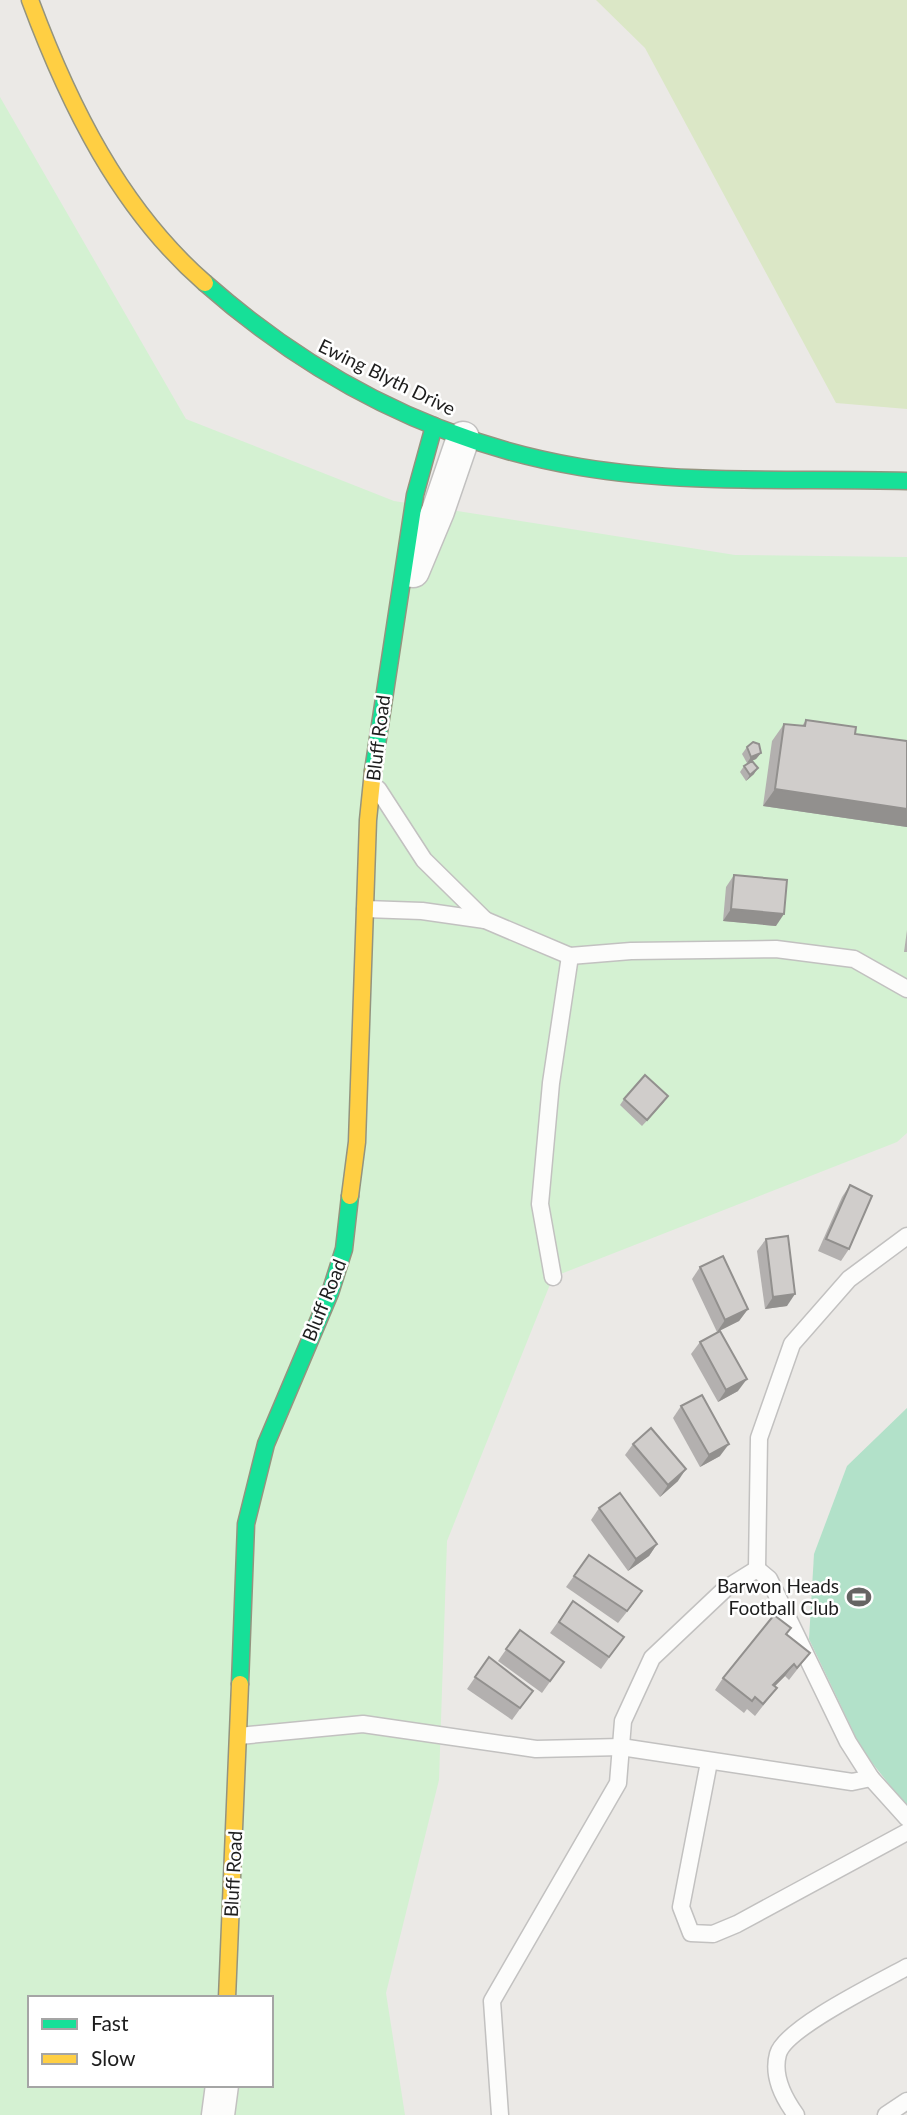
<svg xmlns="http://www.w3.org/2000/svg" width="907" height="2115" font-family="Lato,sans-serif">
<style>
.grass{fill:#dbe7c6}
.park{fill:#d4f1d2;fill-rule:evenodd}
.pitch{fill:#b2e1c9}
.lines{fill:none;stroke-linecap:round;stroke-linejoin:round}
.lane-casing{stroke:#c2c1c0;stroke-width:19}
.street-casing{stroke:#c2c1c0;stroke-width:35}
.fast-casing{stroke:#94947f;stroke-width:19}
.slow-casing{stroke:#94947f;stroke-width:19}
.lane{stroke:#fcfcfb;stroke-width:16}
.street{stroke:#fcfcfb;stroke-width:32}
.fast{stroke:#16e098;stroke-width:16}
.slow{stroke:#ffcf43;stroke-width:16}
.wall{fill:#b3b0af}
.shaded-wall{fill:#92908e}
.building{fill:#d0cdcb;stroke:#92908e;stroke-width:2}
.labels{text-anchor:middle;stroke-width:5;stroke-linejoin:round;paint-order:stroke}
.street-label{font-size:19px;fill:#1d1d1d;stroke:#fff}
.poi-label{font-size:19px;fill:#1d1d1d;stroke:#fff;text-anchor:end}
</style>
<rect width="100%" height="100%" fill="#ebe9e6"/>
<polygon class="grass" points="596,0 907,0 907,409 836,403 645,48"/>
<path class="park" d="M0,97L186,419L394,501L735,555L907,557V1133L897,1142L553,1277L447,1541L439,1780L386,1993L405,2115H0ZM30,1998H271V2085H30Z"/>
<polygon class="pitch" points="907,1408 907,1807 862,1750 809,1639 814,1554 847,1466"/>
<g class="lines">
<g class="lane-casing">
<g id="lane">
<polyline points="378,789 424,860 485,920"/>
<polyline points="365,909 422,911 485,920 570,956 631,951 776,949 854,959 907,989"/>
<polyline points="553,1277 540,1204 551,1083 570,956"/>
<polyline points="757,1569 759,1438 792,1344 849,1279 907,1236"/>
<polyline points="757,1569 769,1579 848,1742 871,1778 907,1818"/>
<polyline points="239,1736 363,1724 536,1749 621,1747 852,1782 871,1778"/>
<polyline points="709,1762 681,1907 691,1933 713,1934 737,1924 907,1832"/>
<polyline points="500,2115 492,2001 618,1783 623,1721 652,1658 725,1589 757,1569"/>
<path d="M796,2115C783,2097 772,2076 778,2054C785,2028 880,1982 907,1967"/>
<polyline points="886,2115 907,2101"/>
</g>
</g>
<g class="street-casing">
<g id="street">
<polyline points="413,571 438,511 463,438"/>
<polyline points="218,2115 222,2085"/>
</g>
</g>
<g class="fast-casing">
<g id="fast">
<path d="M205,283C313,378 438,443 580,467C687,485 799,478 907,481"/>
<polyline points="373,771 415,495 434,426"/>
<polyline points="240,1684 246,1524 266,1444 330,1293 344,1249 350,1196"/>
</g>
</g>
<g class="slow-casing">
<g id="slow">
<path d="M30,0C69,105 120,209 205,283"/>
<polyline points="350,1196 357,1142 368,820 373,771"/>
<polyline points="227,1998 240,1684"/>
</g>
</g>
<use href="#lane" class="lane"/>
<use href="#street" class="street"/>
<use href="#fast" class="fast"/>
<use href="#slow" class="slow"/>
</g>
<g class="wall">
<polygon points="806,720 855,734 907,741 907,827 763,806 772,741 784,724 802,726"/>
<polygon points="747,747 761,753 756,759 747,763 742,754"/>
<polygon points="744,766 754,774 746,781 740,772"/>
<polygon points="734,875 776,926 723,921 726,887"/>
<polygon points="907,930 907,952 904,952"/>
<polygon points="624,1099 664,1102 642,1126 620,1105"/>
<polygon points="850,1185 849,1249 841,1261 818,1251 842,1197"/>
<polygon points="766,1239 787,1306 765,1309 757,1251"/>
<polygon points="700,1267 748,1309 739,1321 717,1332 692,1279"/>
<polygon points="700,1342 738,1391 718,1402 691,1354"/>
<polygon points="681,1406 720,1456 700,1467 673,1418"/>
<polygon points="633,1444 678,1481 660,1497 625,1455"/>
<polygon points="599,1508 657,1544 649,1556 628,1571 591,1520"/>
<polygon points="589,1555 634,1603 618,1623 566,1587"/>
<polygon points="573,1601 624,1637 601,1669 550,1633"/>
<polygon points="520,1630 564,1662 542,1693 498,1661"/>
<polygon points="787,1634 810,1653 789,1680 785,1676 775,1686 777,1688 755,1716 747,1709 744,1713 715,1690 723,1678"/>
<polygon points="489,1657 533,1691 512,1720 467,1689"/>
</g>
<g class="shaded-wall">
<polygon points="761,753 756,759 747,763 751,757"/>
<polygon points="758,768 754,774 746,781 750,775"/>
<polygon points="775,789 907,809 907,827 763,806"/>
<polygon points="731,909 784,914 776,926 723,921"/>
<polygon points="795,1294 787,1306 765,1309 773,1297"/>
<polygon points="748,1309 739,1321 717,1332 725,1320"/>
<polygon points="747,1379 738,1391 718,1402 726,1390"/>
<polygon points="729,1444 720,1456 700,1467 709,1455"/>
<polygon points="686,1469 678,1481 660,1497 668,1485"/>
<polygon points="657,1544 649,1556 628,1571 636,1559"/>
<polygon points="794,1664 785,1676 765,1696 773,1685"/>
</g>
<g class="building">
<polygon points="806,720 856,727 855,734 907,741 907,809 775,789 784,724 805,726"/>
<polygon points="753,742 759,744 761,753 751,757 747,747"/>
<polygon points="752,761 758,768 750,775 744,766"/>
<polygon points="734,875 787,880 784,914 731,909"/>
<polygon points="645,1075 668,1096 647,1120 624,1099"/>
<polygon points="850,1185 872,1196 849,1249 826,1239"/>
<polygon points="788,1236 795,1294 773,1297 766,1239"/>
<polygon points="723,1256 748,1309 725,1320 700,1267"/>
<polygon points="720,1331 747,1379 726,1390 700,1342"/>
<polygon points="702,1395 729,1444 709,1455 681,1406"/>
<polygon points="651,1428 686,1469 668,1485 633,1444"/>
<polygon points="620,1493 657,1544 636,1559 599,1508"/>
<polygon points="589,1555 642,1591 627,1611 574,1576"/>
<polygon points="573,1601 624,1637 609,1657 559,1622"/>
<polygon points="774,1615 791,1628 786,1634 810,1653 797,1668 794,1664 773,1685 777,1688 763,1704 755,1697 752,1701 723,1678"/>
<polygon points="520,1630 564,1662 550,1681 506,1649"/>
<polygon points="489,1657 533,1691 520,1708 475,1677"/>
</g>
<defs>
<g id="stadium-bare" transform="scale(1.89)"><path d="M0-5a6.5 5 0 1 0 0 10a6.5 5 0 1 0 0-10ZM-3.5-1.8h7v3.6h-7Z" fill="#656463" stroke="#fff" stroke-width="2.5" paint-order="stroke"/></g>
</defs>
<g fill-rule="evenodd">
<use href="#stadium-bare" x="859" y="1597"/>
</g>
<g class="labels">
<g class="street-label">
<text transform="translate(387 377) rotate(26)" y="7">Ewing Blyth Drive</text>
<text transform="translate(378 738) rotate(-83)" y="7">Bluff Road</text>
<text transform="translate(324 1300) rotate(-68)" y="7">Bluff Road</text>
<text transform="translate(233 1874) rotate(-87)" y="7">Bluff Road</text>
</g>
<g class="poi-label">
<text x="839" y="1593">Barwon Heads<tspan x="839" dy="22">Football Club</tspan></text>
</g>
</g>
<rect x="28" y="1996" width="245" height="91" fill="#ffffff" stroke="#a5a5a5" stroke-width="2"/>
<rect x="42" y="2019" width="35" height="10" fill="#16e098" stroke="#a5a5a5" stroke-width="2"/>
<text x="91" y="2031" font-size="21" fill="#1d1d1d">Fast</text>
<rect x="42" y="2054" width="35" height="10" fill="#ffcf43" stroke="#a5a5a5" stroke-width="2"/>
<text x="91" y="2066" font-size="21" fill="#1d1d1d">Slow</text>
</svg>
